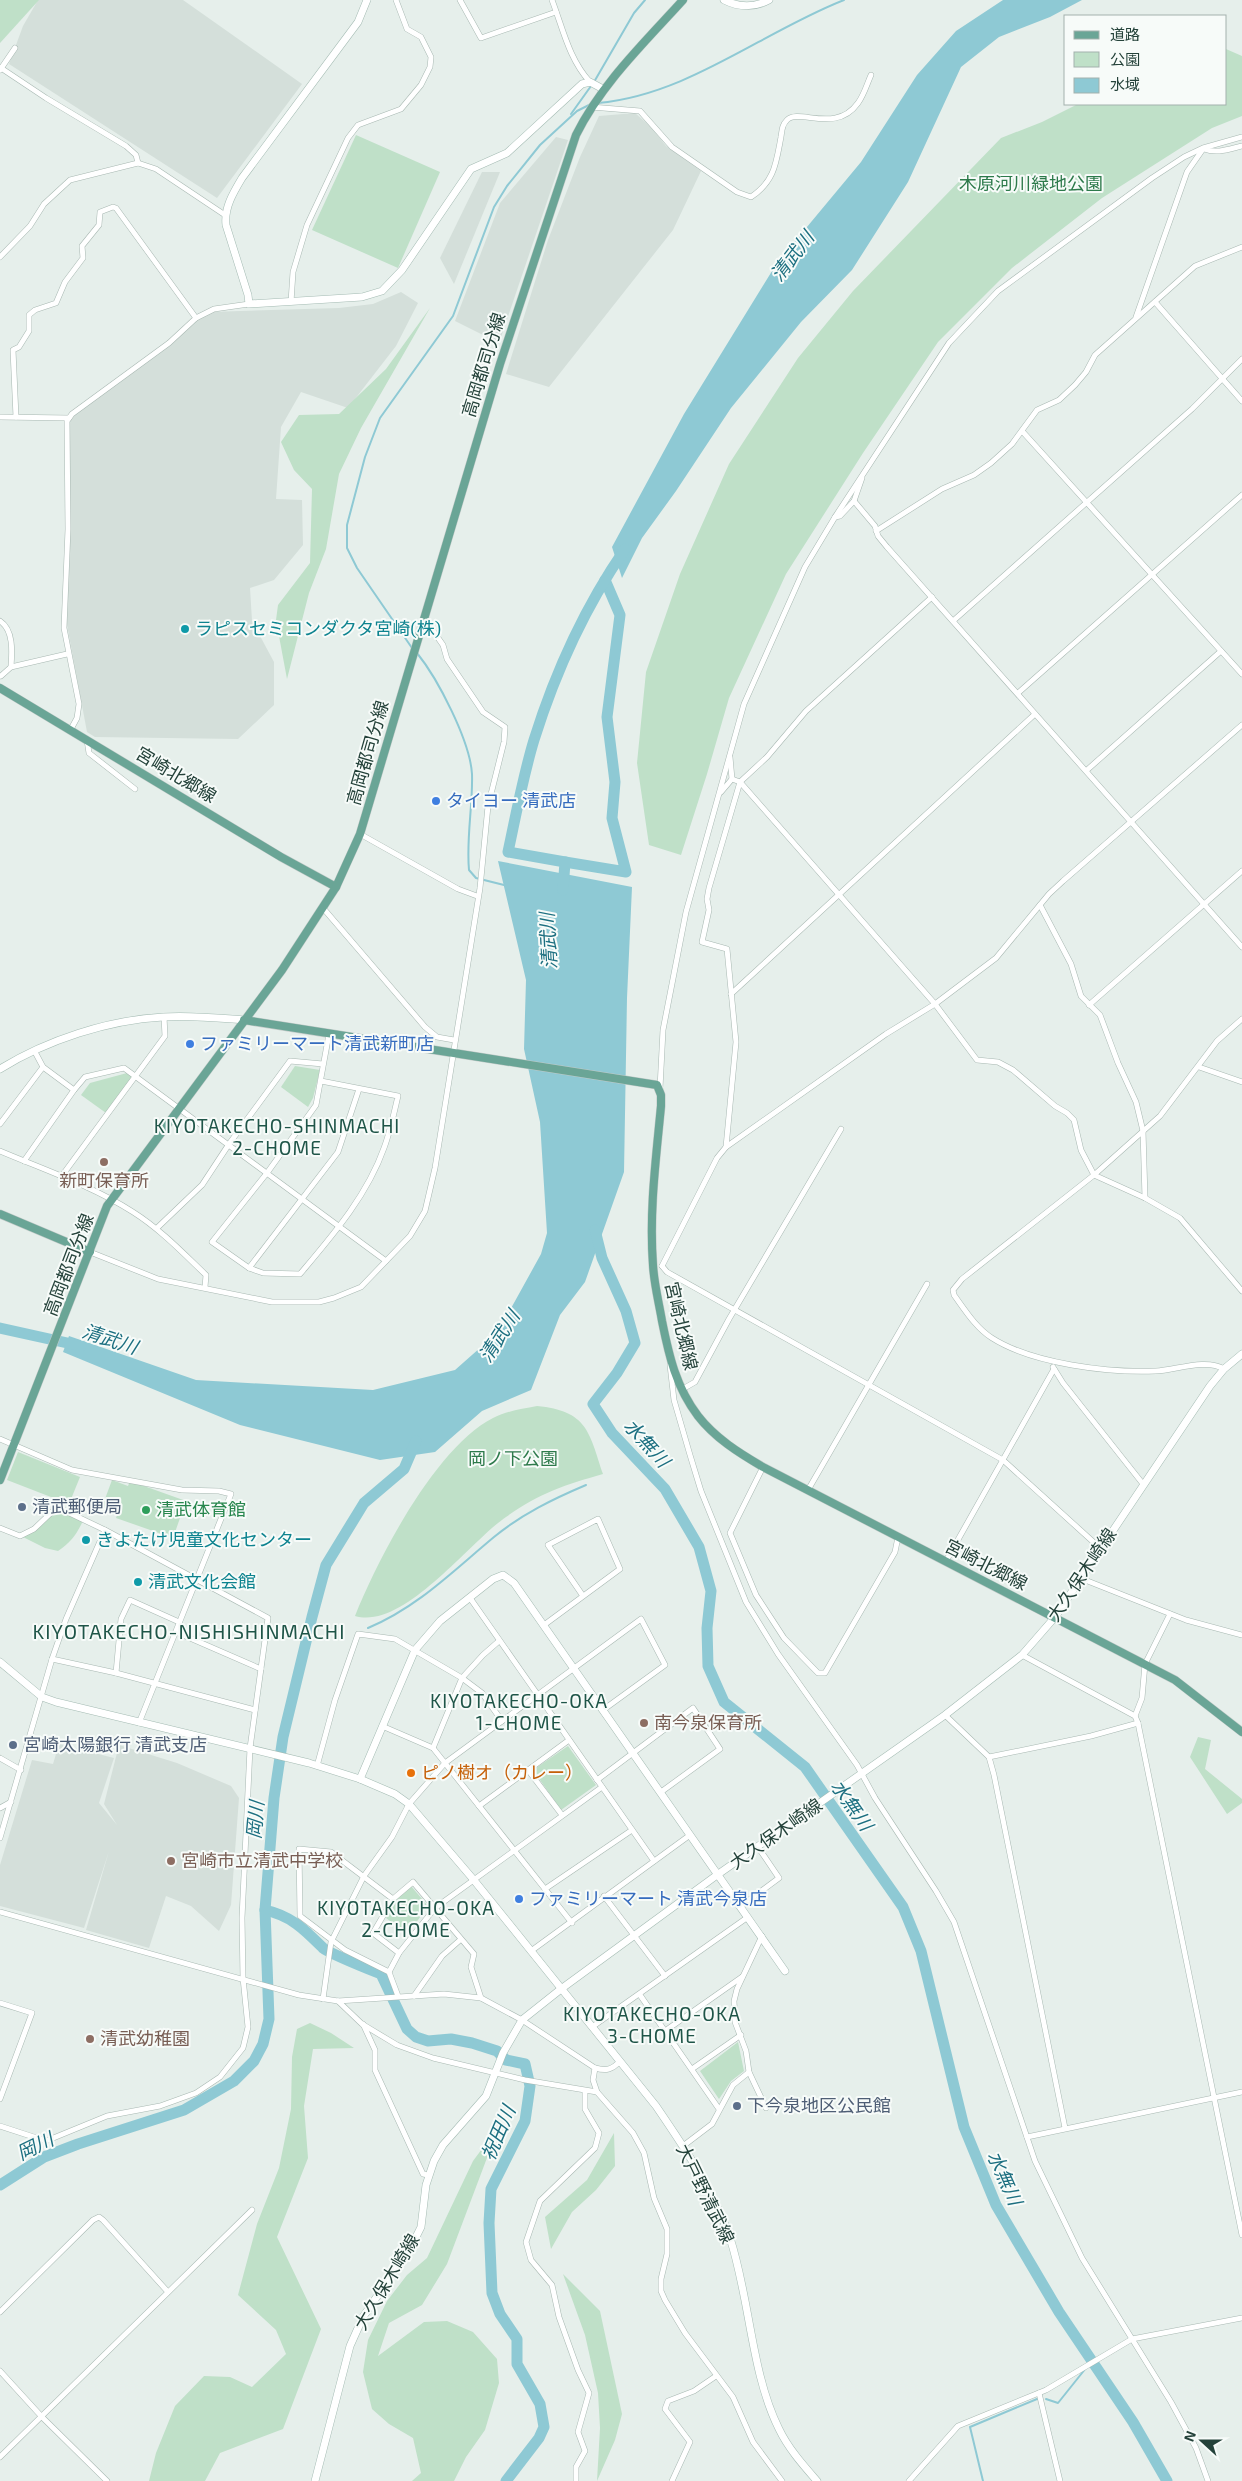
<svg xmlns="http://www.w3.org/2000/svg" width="1242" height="2481" font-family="'Exo 2','Noto Sans JP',sans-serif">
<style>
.built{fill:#d4dfda}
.green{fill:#bfe0c8}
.water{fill:#8ec9d4}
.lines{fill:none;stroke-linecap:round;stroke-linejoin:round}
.stream{stroke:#8ec9d4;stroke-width:2}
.river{stroke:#8ec9d4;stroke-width:11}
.street-casing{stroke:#a8b8b2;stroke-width:6}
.secondary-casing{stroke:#a4bbb3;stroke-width:8}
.primary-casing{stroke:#c2cac8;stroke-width:9}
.street{stroke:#fff;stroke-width:5}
.secondary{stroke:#fff;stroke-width:7}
.primary{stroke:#6aa596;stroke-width:8}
.culture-dot{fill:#0f9aa8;stroke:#f7fbf9;stroke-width:2}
.shop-dot{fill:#3f7fe0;stroke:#f7fbf9;stroke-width:2}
.education-dot{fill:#8d6e63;stroke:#f7fbf9;stroke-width:2}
.service-dot{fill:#5c6f8a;stroke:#f7fbf9;stroke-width:2}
.leisure-dot{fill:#2e9e5b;stroke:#f7fbf9;stroke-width:2}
.food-dot{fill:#e8710a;stroke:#f7fbf9;stroke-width:2}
.labels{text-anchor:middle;stroke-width:4;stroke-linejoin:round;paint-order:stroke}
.park-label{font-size:18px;fill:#2d7a4b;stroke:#f7fbf9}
.street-label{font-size:18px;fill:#24423a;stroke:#f7fbf9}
.culture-label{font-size:18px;fill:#0d838f;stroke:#f7fbf9;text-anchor:start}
.shop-label{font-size:18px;fill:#366cbe;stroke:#f7fbf9;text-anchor:start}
.education-label{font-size:18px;fill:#785e54;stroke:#f7fbf9;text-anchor:start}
.service-label{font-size:18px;fill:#4e5e75;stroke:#f7fbf9;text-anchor:start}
.leisure-label{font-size:18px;fill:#27864d;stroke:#f7fbf9;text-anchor:start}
.food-label{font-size:18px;fill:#c56008;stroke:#f7fbf9;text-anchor:start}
.water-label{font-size:19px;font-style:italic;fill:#1c6f80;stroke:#f7fbf9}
.neighbourhood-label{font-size:19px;letter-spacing:1px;fill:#1f5548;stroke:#f7fbf9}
.quarter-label{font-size:20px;letter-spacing:1px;fill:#1f5548;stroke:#f7fbf9}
</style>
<rect width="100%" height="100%" fill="#e6efeb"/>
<g class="built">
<polygon points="38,0 183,0 302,84 217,198 9,64 23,26"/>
<polygon points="635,113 651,127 666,146 701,171 673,230 549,387 506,374 548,240 580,157 599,116"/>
<polygon points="556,137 568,140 499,343 455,321 500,203"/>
<polygon points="482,172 500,172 454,284 440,258"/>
<polygon points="401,292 418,303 396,346 348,408 301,392 281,427 276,499 302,500 303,545 274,580 250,588 252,621 274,662 274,705 238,739 95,737 87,732 67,625 68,417 209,312 339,308 373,304"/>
<polygon points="59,1744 114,1758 99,1803 117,1825 104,1804 119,1745 177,1763 231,1786 239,1798 231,1905 219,1931 191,1906 166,1896 149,1948 86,1930 109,1851 84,1928 0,1906 0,1865 32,1760 53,1764"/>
</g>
<g class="green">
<polygon points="0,0 39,0 0,43"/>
<polygon points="1226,49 1242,56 1242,116 1212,128 1102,198 1012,268 938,342 863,453 786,574 729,698 707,774 681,855 649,845 637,763 646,672 680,574 729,464 798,358 853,291 1001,138 1042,122 1078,104 1226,104"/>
<polygon points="356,135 440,172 398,268 312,230"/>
<polygon points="430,308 361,428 339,474 326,549 309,593 287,679 276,620 278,605 310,563 312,489 294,470 281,442 299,415 339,414 386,369"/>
<polygon points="295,1066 320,1070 313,1098 308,1107 281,1087"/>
<polygon points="127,1073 133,1077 106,1113 81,1095 90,1083"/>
<path d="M537,1406C587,1411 589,1431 603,1474C565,1485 539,1493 506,1517C468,1543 404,1630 355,1616C378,1558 436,1447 493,1418C507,1411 521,1409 537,1406Z"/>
<polygon points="18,1452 80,1477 69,1504 7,1480"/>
<polygon points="112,1480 128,1486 130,1481 186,1501 173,1538 116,1518 118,1513 102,1507"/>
<path d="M55,1511H61L83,1521C76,1535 71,1542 58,1551L45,1548L23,1537Z"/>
<polygon points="1198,1737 1211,1740 1205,1769 1242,1799 1242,1803 1227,1814 1190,1757"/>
<polygon points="568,1746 596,1785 561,1810 533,1770"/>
<polygon points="411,1886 428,1906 408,1934 386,1918 396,1900"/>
<polygon points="310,2023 331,2033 354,2048 313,2049 304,2106 308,2158 277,2237 321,2329 283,2429 220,2453 205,2481 149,2481 156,2453 175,2406 204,2376 230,2377 252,2387 286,2354 276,2330 238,2295 257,2224 279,2168 291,2109 292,2057 297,2029"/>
<polygon points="738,2042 744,2071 731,2081 719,2099 700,2071"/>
<polygon points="499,2126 447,2264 422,2305 389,2323 378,2356 424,2322 447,2321 473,2332 497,2359 499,2383 485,2430 466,2457 454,2481 412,2481 421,2473 413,2438 389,2424 372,2409 363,2372 368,2340 387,2301 407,2275 427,2258 473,2161"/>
<polygon points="614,2133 615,2166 596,2190 572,2212 551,2249 545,2217 587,2180"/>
<polygon points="563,2274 600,2311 622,2414 615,2440 597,2481 600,2428 598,2393 585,2335"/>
</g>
<g class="water">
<polygon points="1003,0 1082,0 1050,17 999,37 961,67 908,182 852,270 801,322 731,408 676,491 642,538 622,578 612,547 684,414 777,263 861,162 917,75 956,31"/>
<polygon points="498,861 632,887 627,998 624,1172 585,1282 560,1315 531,1390 482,1411 435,1452 380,1460 240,1425 63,1352 69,1336 196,1380 373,1390 455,1370 498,1332 541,1254 547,1233 540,1122 524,1049 526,980"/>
</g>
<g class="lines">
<g class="stream">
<polyline points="594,82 634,13 645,0"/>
<path d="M598,103C688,95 762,32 844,0"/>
<polyline points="571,114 591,86"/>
<polyline points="412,648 357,568 347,548 347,525 365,457 380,418 453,316 494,207 507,186 540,145 577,111 591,104"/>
<path d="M417,653C438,679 470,741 472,774C473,806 466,838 469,870L476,878L504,885"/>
<path d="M368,1628C418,1607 453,1571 494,1537C522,1514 553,1499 586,1485"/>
<polyline points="1046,2399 1058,2403 1086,2368"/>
<polyline points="983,2481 970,2427 1037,2399"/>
</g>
<g class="river">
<polyline points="565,862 626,872 612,818 615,782 607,717 620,615 605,580"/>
<path d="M563,890L565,862L508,852C516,815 523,776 534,740C555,673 585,607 625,549"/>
<polyline points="595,1230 602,1258 626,1311 635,1343 617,1373 593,1404 612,1433 665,1489 699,1547 711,1591 707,1628 708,1666 724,1702 805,1767 903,1907 921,1951 964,2127 996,2205 1059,2312 1133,2422 1167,2481"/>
<polyline points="0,1328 81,1346"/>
<path d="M265,1910C292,1916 305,1930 323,1948C329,1953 371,1970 381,1974L407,2029L416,2037L428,2041L451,2039L472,2043L497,2051L506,2060L525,2064L530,2086L525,2121L491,2189L489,2223L492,2293L500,2314L517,2339V2364L540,2404L544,2427L539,2438L506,2481"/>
<polyline points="0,2185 44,2157 78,2144 184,2110 234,2081 254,2061 263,2044 269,2019 265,1910 274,1798 283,1737 312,1617 326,1565 364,1503 404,1469 416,1441"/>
</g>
<g class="street-casing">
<g id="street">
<polyline points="460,0 481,38 556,12"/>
<path d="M552,0C563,29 569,59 590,82"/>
<polyline points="1,68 46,98 126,146 136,155 138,163"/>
<polyline points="0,70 15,48"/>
<path d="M591,107L640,111L672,147L737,192L751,197C775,181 776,163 781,137C782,130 782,125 787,120C799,108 836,134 858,103C864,95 867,84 871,75"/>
<path d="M1204,149C1217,154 1229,149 1242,146"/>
<polyline points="0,257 30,226 44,204 70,180 138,163 156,169 225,215"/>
<polyline points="291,302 293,272 307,225 348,138 358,125 401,109 421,85 430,67 431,57 421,37 407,29 396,0"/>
<polyline points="1155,302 1242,401"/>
<polyline points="1136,317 1187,172 1203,149"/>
<polyline points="0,417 69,418"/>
<polyline points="16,417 13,350 19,347 29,331 29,315 35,310 56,303 65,282 83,258 82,246 99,225 100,212 113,207 116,208 196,318"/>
<polyline points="1022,431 1242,674"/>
<polyline points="854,501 875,526 878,536 887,547 1242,947"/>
<polyline points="835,517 840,516 854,501 862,478"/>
<polyline points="876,531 942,489 974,475 991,463 1012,444 1037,410 1059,400 1075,385 1086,372 1095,355 1195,266 1242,247"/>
<path d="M0,621C14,630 12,653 11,667"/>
<polyline points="953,621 1192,409 1242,359"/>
<polyline points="1,676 11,667 67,654"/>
<polyline points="1018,693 1242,495"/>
<polyline points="71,729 77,718 79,704 64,628 68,529 67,421 72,414 169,343 196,318 214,309 249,304"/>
<polyline points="87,740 89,753 135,789"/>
<polyline points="1087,770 1221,651"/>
<polyline points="732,779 740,782 935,1004 977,1060 998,1062 1013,1070 1055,1106 1067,1113 1074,1120 1081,1150 1094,1175 1145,1198 1180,1218 1242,1291"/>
<polyline points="721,792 732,779 730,757"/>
<polyline points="360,834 458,889 477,896"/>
<polyline points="1040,905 1071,964 1081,996 1100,1015 1118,1063 1136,1102 1143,1131 1145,1198"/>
<polyline points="323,908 425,1027 437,1037 454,1040"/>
<polyline points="731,994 1035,714"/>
<polyline points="1089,1005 1242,871"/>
<polyline points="35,1052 43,1067 74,1090"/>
<polyline points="1199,1067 1242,1082"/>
<path d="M321,1081L398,1096C394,1113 390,1132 384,1148C367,1196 332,1236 300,1274L263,1273L249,1268L212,1242L267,1173L316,1105L329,1034"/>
<polyline points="660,1088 663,1030 686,912 744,704 805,567 835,517 949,343 998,291 1152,178 1184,157 1203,148 1242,137"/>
<polyline points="0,1124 43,1067"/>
<polyline points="726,1147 736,1042 727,949 702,942 709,910 707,899 709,888 740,782 767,757 806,711 932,597"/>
<path d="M0,1151C45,1170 92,1186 133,1212C160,1229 183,1253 206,1275L205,1287"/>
<polyline points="24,1161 74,1090 85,1077 124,1068 386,1261"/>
<polyline points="61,1177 165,1036 164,1017"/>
<polyline points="157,1228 202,1185 229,1144 290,1061 323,1064"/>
<polyline points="90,1252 158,1279 272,1302 319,1302 334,1298 361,1287 410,1236 425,1211 435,1168 480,888 488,806 504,742 505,727 483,712 447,659 443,645 424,618"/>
<polyline points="662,1266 717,1158 726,1147 886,1034 935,1004 996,958 1049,894 1063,881 1242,725"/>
<polyline points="662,1266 667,1272 1003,1460 1100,1548"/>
<polyline points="249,1268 338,1152 359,1089"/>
<polyline points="670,1365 674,1400 690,1455 701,1491 746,1602 778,1654 857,1765 875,1798 936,1891 954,1922 1035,2161 1082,2258 1171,2402 1196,2448 1208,2481"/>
<polyline points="1053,1367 1063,1383 1143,1484"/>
<path d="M1224,1369C1206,1358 1176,1370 1156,1371C1109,1373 1033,1364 992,1338C976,1328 965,1310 954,1295L953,1290L962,1279L1094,1175L1160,1116L1217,1041L1242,1019"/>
<polyline points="681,1390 695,1382 729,1319 841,1129"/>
<polyline points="0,1439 72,1470 182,1490 219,1491 231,1494 139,1723"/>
<polyline points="763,1467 730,1533 756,1595 784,1638 818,1673 825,1673 895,1552 898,1537"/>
<polyline points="808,1490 927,1284"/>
<polyline points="0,1528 20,1536 34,1529 55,1509 61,1509 105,1530 268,1618 250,1748 242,1918 243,1978 248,2027 243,2048 220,2077 196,2093 160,2106 107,2116 46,2141 0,2126"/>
<polyline points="946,1561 1054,1369"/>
<polyline points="1080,1578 1186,1620 1242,1635"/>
<polyline points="470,1598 654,1861"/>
<polyline points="544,1625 620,1569 598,1519 548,1545 583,1596"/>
<polyline points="176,1632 261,1669"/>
<polyline points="1022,1655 1135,1716 1138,1723 1242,2235"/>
<polyline points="52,1659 116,1673 255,1710"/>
<polyline points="116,1673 121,1619 130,1600 179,1622"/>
<polyline points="945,1715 989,1757 994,1775 1065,2128"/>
<polyline points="1135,1716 1142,1698 1145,1664 1170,1614"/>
<polyline points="382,1726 433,1748 572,1923"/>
<polyline points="433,1748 462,1678 483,1655 499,1641"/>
<polyline points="989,1757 1091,1736 1138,1723"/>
<polyline points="0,1758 21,1770"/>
<polyline points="317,1766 335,1700 358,1634 395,1639 462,1678 482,1693 502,1721"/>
<polyline points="528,1770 562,1815"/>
<polyline points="597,1780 693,1708 720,1749 661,1792"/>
<polyline points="479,1806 569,1740"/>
<polyline points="0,1808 11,1802"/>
<polyline points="0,1838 52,1659 66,1619 105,1530"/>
<polyline points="545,1889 632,1830"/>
<polyline points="604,1896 665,1976"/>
<polyline points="393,1899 331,1852 299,1849 300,1916 345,1950 389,1972 398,1996"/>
<polyline points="741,1906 779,1878 758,1847"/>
<path d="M0,1912L299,1995L338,2001L444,1994L481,1998L522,2020L595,2068C606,2071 612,2070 620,2061"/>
<polyline points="762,1936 737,1989 734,2001 735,2022 746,2051 749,2072 766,2108"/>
<polyline points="531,1951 690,1835"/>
<polyline points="399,1953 373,1933 393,1899 413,1882 474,1954 471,1967 481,1998"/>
<polyline points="389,1972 399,1953 435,1908 602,1787"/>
<polyline points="640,1995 719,2109"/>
<polyline points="414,1996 442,1956 460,1940"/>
<polyline points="323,1999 331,1942 364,1876 392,1837 409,1804 445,1763 641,1619 665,1665 603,1710"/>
<polyline points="338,2001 362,2024 397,2045 433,2058 525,2080 597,2092"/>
<polyline points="0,2003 32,2013 0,2099"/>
<polyline points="363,2024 375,2050 375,2070 423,2174 428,2175"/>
<polyline points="592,2027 748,1917"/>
<polyline points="665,2031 742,1977"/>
<polyline points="595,2068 593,2080 597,2092 633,2133 644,2153 654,2198 667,2229 667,2254 661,2279 661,2291 665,2300 685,2333 733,2397 753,2442 782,2481"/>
<polyline points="692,2069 741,2035"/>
<polyline points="1027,2137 1242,2092"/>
<polyline points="683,2146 712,2124 733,2085 749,2072"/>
<polyline points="0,2312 93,2220 99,2217 103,2220 168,2292"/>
<polyline points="0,2371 42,2417 107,2481"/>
<polyline points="1039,2393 1060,2481"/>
<polyline points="0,2457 252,2210"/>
<polyline points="576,2481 576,2467 585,2451 578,2432 589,2393 578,2370 559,2317 552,2285 531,2260 526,2242 540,2201 595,2148 599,2133 585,2109 585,2092"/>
<polyline points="672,2481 690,2442 665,2409 668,2401 694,2391 716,2376"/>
<polyline points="909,2481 958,2426 1046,2390 1132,2339 1242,2318"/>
</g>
</g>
<g class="secondary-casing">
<g id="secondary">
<path d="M367,0L358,22L242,178C233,193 224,208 226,225L248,295L249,304L362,297L382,291L402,270L471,169L507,153L582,84L590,82L603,89"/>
<path d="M724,0C740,8 754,8 769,0"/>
<path d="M0,1069C47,1040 108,1020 163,1017C190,1015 218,1018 244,1020"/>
<path d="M0,1662L42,1697L56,1702L309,1763L360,1779L395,1794L409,1804L473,1879L656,2106C684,2147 714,2191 730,2238C750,2299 751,2373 779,2429C788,2448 803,2465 817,2481"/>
<polyline points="360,1779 415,1650 440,1621 493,1579 503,1575 514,1583 785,1971"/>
<polyline points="315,2481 350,2346 363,2317 412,2245 421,2227 426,2185 434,2161 443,2145 486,2096 503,2053 522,2020 561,1989 717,1875 945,1715 1022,1655 1055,1617 1210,1386 1224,1369 1242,1354"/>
</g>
</g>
<g class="primary-casing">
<g id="primary">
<polyline points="0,688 281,857 336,887"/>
<path d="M244,1020L657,1085L661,1095V1106C656,1159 649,1211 653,1265C654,1284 659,1303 662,1321C669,1356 676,1387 698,1416C715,1438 739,1453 763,1467L1175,1680L1242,1732"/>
<polyline points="0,1214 90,1252"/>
<path d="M0,1480L107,1206L282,970L336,887L360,834L500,364L576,135C602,83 644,43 683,0"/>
</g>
</g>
<use href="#street" class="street"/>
<use href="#secondary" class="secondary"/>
<use href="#primary" class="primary"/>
</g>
<g class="culture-dot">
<circle cx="185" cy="629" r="5"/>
<circle cx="86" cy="1540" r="5"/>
<circle cx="138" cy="1582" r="5"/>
</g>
<g class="shop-dot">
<circle cx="436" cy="801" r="5"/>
<circle cx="190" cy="1044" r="5"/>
<circle cx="519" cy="1899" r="5"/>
</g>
<g class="education-dot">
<circle cx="104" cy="1162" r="5"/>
<circle cx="644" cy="1723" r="5"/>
<circle cx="171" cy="1861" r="5"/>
<circle cx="90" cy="2039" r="5"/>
</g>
<g class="service-dot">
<circle cx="22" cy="1507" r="5"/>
<circle cx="13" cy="1745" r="5"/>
<circle cx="737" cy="2106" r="5"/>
</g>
<circle class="leisure-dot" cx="146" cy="1510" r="5"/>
<circle class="food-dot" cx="411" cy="1773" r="5"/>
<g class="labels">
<g class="park-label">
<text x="1031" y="190">木原河川緑地公園</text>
<text x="513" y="1465">岡ノ下公園</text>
</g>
<g class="street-label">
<text transform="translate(484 365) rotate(-73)" y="6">高岡都司分線</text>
<text transform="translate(368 753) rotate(-74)" y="6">高岡都司分線</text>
<text transform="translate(176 775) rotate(31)" y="6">宮崎北郷線</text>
<text transform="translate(69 1265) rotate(-69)" y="6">高岡都司分線</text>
<text transform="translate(681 1326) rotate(77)" y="6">宮崎北郷線</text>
<text transform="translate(986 1565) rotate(27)" y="6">宮崎北郷線</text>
<text transform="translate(1082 1575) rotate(-56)" y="6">大久保木崎線</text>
<text transform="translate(776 1834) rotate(-35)" y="6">大久保木崎線</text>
<text transform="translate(705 2194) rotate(64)" y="6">大戸野清武線</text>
<text transform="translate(387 2282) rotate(-59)" y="6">大久保木崎線</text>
</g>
<g class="culture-label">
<text x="195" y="635">ラピスセミコンダクタ宮崎(株)</text>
<text x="96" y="1546">きよたけ児童文化センター</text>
<text x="148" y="1588">清武文化会館</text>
</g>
<g class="shop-label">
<text x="446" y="807">タイヨー 清武店</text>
<text x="200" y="1050">ファミリーマート清武新町店</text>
<text x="529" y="1905">ファミリーマート 清武今泉店</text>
</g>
<g class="education-label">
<text x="104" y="1187" text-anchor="middle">新町保育所</text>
<text x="654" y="1729">南今泉保育所</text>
<text x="181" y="1867">宮崎市立清武中学校</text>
<text x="100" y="2045">清武幼稚園</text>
</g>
<g class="service-label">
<text x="32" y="1513">清武郵便局</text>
<text x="23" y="1751">宮崎太陽銀行 清武支店</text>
<text x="747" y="2112">下今泉地区公民館</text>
</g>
<g class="leisure-label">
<text x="156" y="1516">清武体育館</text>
</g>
<g class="food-label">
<text x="421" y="1779">ピノ樹オ（カレー）</text>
</g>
<g class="water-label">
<text transform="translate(792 256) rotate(-52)" y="7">清武川</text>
<text transform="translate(548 941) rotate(-93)" y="7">清武川</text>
<text transform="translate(499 1336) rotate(-57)" y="7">清武川</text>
<text transform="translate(110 1339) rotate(18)" y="7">清武川</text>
<text transform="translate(647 1443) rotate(48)" y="7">水無川</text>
<text transform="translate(852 1805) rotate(55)" y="7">水無川</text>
<text transform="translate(255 1820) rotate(-85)" y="7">岡川</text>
<text transform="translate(498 2133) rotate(-67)" y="7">祝田川</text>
<text transform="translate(35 2146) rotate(-26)" y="7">岡川</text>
<text transform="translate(1005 2178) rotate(66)" y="7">水無川</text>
</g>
<g class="neighbourhood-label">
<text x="277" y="1133">KIYOTAKECHO-SHINMACHI<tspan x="277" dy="22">2-CHOME</tspan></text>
<text x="519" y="1708">KIYOTAKECHO-OKA<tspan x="519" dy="22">1-CHOME</tspan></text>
<text x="406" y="1915">KIYOTAKECHO-OKA<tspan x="406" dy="22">2-CHOME</tspan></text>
<text x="652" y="2021">KIYOTAKECHO-OKA<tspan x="652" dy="22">3-CHOME</tspan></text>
</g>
<g class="quarter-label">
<text x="189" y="1639">KIYOTAKECHO-NISHISHINMACHI</text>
</g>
</g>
<rect x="1064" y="15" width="162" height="90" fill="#f7fbf9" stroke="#a3b1ad"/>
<rect x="1074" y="31" width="25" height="8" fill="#6aa596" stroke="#a3b1ad"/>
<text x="1110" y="40" font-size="15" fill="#24423a">道路</text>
<rect x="1074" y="52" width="25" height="15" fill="#bfe0c8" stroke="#a3b1ad"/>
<text x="1110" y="65" font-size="15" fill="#24423a">公園</text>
<rect x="1074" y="78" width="25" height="15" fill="#8ec9d4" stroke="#a3b1ad"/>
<text x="1110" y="90" font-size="15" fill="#24423a">水域</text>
<g transform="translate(1202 2441) rotate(291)" stroke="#f7fbf9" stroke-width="4" paint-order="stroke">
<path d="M0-4L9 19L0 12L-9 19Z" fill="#24423a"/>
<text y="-8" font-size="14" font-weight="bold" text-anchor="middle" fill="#24423a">N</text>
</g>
</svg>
